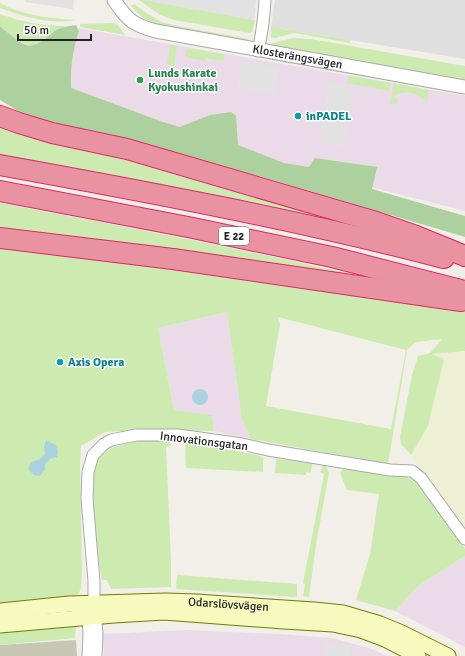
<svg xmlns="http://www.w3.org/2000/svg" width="465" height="656" font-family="Signika,sans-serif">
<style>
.residential{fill:#e0dfdf}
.industrial{fill:#ebdbe8}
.construction{fill:#c7c7b4}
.farmland{fill:#eef0d5}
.grass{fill:#cdebb0;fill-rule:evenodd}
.forest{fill:#add19e}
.parking{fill:#e2e2e2}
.water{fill:#aad3df}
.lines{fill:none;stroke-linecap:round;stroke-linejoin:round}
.minor-casing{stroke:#a9a9a9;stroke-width:13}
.tertiary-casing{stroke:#a9a9a9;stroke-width:15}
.secondary-casing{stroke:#707d05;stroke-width:17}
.motorway-casing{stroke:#dc2a67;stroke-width:22}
.minor{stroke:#fff;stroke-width:11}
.tertiary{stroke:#fff;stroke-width:13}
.secondary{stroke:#f7fabf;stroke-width:15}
.motorway{stroke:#e892a2;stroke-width:20}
.leisure-dot{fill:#2e9e5b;stroke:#fff;stroke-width:1.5}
.culture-dot{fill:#0f9aa8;stroke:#fff;stroke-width:1.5}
.labels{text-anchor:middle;stroke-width:3;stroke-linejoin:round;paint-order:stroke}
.shield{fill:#fff;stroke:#646464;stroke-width:1}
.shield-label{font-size:11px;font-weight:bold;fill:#222}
.street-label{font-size:12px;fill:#222;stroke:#fff}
.leisure-label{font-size:12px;font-weight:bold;fill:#27864d;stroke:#fff;text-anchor:start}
.culture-label{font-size:12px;font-weight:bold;fill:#0d838f;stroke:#fff;text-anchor:start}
</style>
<rect width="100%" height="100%" fill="#f2efe9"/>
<polygon class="residential" points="275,0 465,0 465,59 271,27"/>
<g class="industrial">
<polygon points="79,28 465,96 465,211 245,155 63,87"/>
<polygon points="227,312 242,420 251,439 214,431 212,415 174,410 158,328"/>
<polygon points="465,556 465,647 395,611 418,586"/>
<polygon points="186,630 280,634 332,638 372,649 387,656 104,656 103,634"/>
</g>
<polygon class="construction" points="76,640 77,656 0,656 0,645"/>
<polygon class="farmland" points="465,351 465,529 413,459 411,455 428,426 443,359 430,353"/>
<g class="grass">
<polygon points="139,0 146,0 255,20 252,32 249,33 174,20 160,15"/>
<path d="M0,3C23,16 50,18 76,20C50,25 25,17 0,8Z"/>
<polygon points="134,4 148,14 161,22 178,26 249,39 245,42 166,28 143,18 131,6"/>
<path d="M0,14C22,22 43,26 66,26C55,31 52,34 43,41C27,53 12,35 0,26Z"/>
<polygon points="113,23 118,25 125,35 80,27 80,24"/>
<polygon points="271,27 350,40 350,43 294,33 275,38 271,37"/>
<polygon points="293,38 311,39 465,66 465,80 272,46 269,44"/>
<polygon points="170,45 177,46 174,67 167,64"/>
<polygon points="187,48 225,55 223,61 205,58 205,61 185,57"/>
<polygon points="348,76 352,76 390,83 389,91 347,83"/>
<path d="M394,83L429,90L427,102C416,92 407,89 394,96L398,101L397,104H390Z"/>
<polygon points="0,124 153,164 401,236 159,185 0,155"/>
<path d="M0,203C139,229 278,256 416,289L0,229Z"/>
<path d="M0,243L373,294L465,311V351L431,354L444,359L428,426L411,455L401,444L400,437L412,375L418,356L430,353L442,339L416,342L407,350L388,464L251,439L242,420L227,312L158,328L174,410L212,415L214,431L169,430L105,432L81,446L80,466L82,568L81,588L79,593L73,598L0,607ZM278,317L406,350L391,429L266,406L280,324Z"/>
<path d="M151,439H170L171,446L166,447L171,559V587L111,589L107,580H102L101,574C98,554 87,473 98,459C110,444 134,441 151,439Z"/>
<polygon points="185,440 261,456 263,458 263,472 186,468"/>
<polygon points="276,459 310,463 312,464 311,473 306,472 306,475 275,473"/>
<polygon points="323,465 326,466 329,473 316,545 309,597 303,596 305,584 303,583 324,474 320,472"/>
<polygon points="344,468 406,476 418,484 465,549 465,556 418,586 395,611 356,600 370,554 379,494 347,490 340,473"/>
<polygon points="177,575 297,584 297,597 176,589"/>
<polygon points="54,626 76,627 75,638 0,645 0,632"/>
</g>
<path class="forest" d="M76,25L79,31C73,49 70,68 71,88L163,122L180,127L210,115L231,112L236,116L238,145L284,163L309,167L315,158L377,167L372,189L465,216V237L259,176L108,137L101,132H84L20,112L0,100V26C6,31 13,37 20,42C35,52 44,38 55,31C61,27 69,26 76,25Z"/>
<g class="parking">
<polygon points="25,0 74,0 73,9 25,2"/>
<polygon points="148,0 256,0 255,16 253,20 148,1"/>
<polygon points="241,62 280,68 274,94 237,88"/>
<polygon points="329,82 346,85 346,88 353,89 343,146 319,142"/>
<polygon points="324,642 349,645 350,656 324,656"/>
</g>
<g class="water">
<circle cx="200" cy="397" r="8"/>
<polygon points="46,440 56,445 58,452 57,457 50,459 45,464 45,470 40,476 34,475 28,469 31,462 40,459 45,454 44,447"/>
</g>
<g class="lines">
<g class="minor-casing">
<g id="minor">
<path d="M258,51C262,34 264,17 265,0"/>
<polyline points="95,611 97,634 96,656"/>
<polyline points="88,656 89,634 88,617 94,603 94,581 87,499 88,472 93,455 104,444 111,440 136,435 177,435 193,437 242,444 268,450 390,470 412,471 421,478 465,539"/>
</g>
</g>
<g class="tertiary-casing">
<g id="tertiary">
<path id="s1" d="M114,0C127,20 133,25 156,31L465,87"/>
</g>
</g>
<g class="secondary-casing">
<g id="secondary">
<path id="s2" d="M0,611L69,604L165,601L196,602L314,610L343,613L380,624L402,633L448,656"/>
<polyline points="0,625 114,615 164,612 284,621 333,624 361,630 385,639 418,656"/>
</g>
</g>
<g class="motorway-casing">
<g id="motorway">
<polyline points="0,116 19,123 52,133 127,149 373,221 416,236 465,256"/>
<path d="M0,165C149,192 298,220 444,258"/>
<polyline points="0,191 188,227 332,257 465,291"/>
<polyline points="0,238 173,259 461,301"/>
</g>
</g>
<use href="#minor" class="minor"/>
<use href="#tertiary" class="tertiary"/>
<use href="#secondary" class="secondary"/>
<use href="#motorway" class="motorway"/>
</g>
<circle class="leisure-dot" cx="140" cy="80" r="4"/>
<g class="culture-dot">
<circle cx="298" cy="116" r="4"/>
<circle cx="60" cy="362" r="4"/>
</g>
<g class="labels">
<rect class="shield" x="219" y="227" width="30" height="18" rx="3"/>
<g class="shield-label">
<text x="234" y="240">E 22</text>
</g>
<g class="street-label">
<text dy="4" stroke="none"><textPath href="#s1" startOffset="198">Klosterängsvägen</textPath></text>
<text transform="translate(204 441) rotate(7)" y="4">Innovationsgatan</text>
<text dy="4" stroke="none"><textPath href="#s2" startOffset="229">Odarslövsvägen</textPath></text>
</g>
<g class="leisure-label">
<text x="148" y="77">Lunds Karate<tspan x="148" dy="14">Kyokushinkai</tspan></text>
</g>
<g class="culture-label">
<text x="306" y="120">inPADEL</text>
<text x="68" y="366">Axis Opera</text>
</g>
</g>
<path d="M18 34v6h73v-6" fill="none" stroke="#222222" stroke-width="2"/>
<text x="24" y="34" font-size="12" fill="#222222" stroke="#ffffff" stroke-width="3" paint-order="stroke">50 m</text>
</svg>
